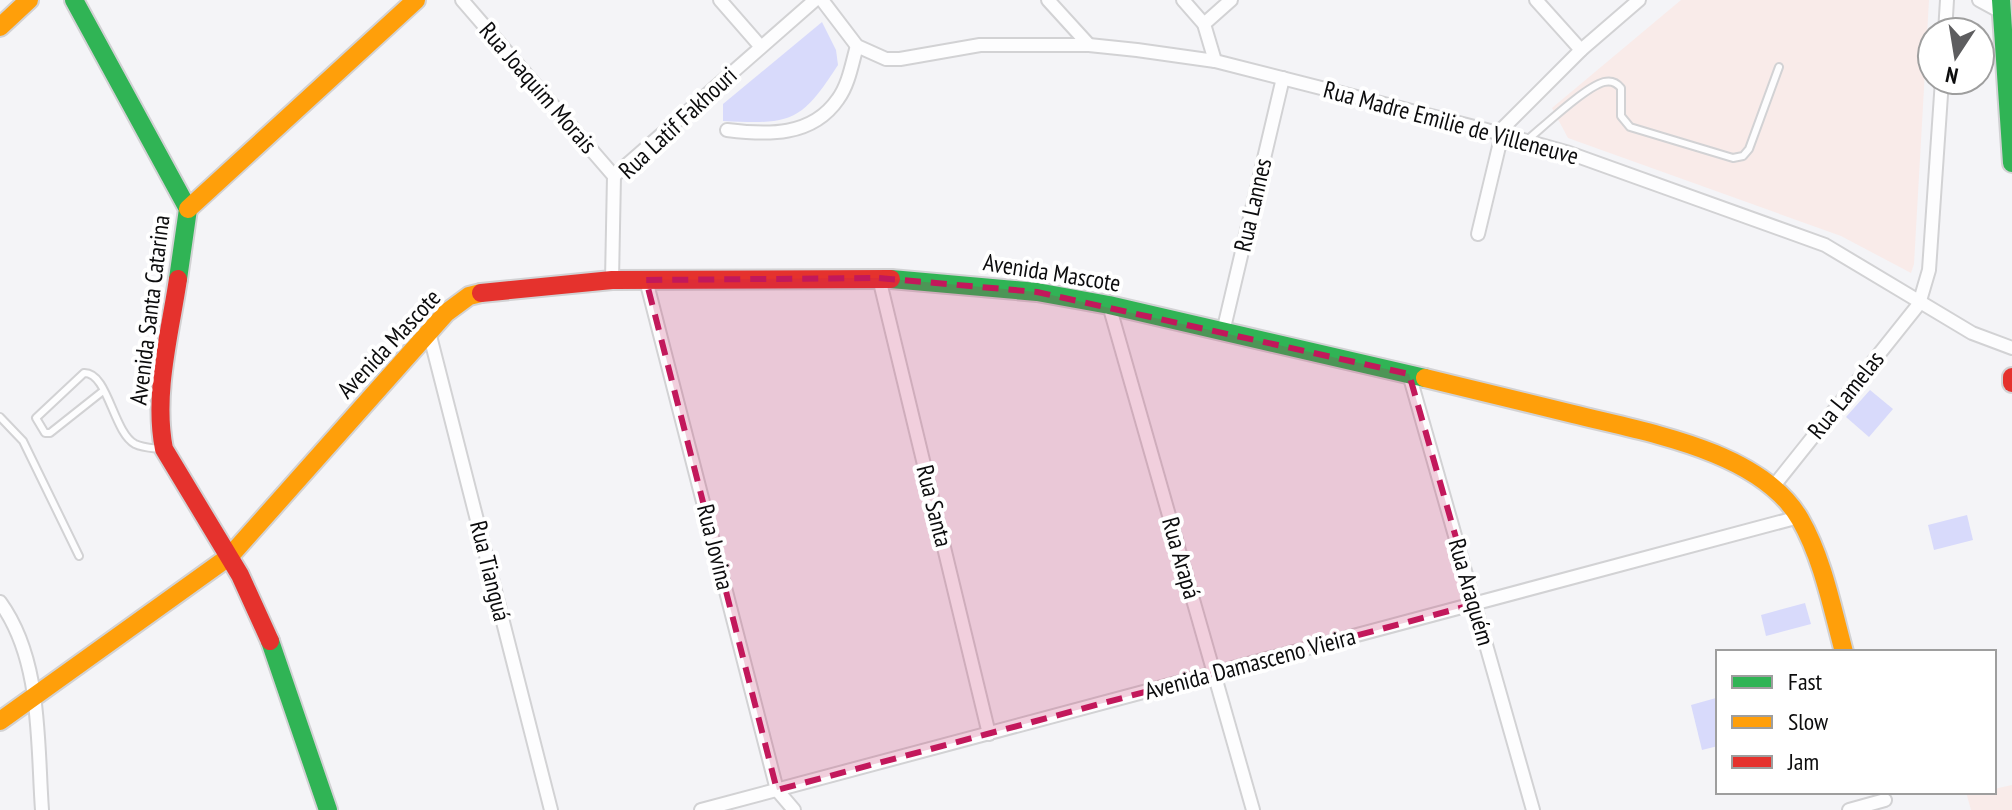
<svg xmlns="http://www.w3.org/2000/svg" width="2012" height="810" font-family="'PT Sans Narrow',sans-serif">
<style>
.education{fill:#f9ebe9}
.green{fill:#d8dafb}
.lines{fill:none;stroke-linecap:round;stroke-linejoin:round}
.lane-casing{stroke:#d2d2d4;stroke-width:10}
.street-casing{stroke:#d2d2d4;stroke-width:16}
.fast-casing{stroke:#d2d2d4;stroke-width:22}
.slow-casing{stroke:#d2d2d4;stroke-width:22}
.jam-casing{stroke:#d2d2d4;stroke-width:22}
.lane{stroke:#fdfdfe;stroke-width:6}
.street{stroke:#fdfdfe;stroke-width:12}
.fast{stroke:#30b455;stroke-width:18}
.slow{stroke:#ff9f0a;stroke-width:18}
.jam{stroke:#e5322d;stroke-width:18}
.marked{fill:#c2185b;fill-opacity:0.2;stroke:#c2185b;stroke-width:6;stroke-dasharray:16 10;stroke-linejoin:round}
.labels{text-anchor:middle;stroke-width:8;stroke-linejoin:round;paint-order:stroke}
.street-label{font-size:24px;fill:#0c0c0d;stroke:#fff}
</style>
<rect width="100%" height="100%" fill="#f4f4f7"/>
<g class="education">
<polygon points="1681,0 1929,0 1914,264 1911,273 1841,236 1568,138 1552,108"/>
<polygon points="2012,785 2012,810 1971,810 1966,792 1994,792 1994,789"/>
</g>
<g class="green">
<path d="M822,22L836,50L838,65C800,124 790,124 723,121V104Z"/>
<polygon points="1870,390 1893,409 1869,437 1846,417"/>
<polygon points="1967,515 1973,540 1934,550 1928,525"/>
<polygon points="1805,603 1811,624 1766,636 1761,615"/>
<polygon points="1716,698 1718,746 1702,750 1691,705"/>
</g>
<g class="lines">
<g class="lane-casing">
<g id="lane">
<path d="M1526,141C1543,127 1585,87 1604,82C1612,80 1617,83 1621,88V116L1630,127L1733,158L1743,156L1749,149L1779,67"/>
<path d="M103,391L50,433H45L36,418L84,373C108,372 113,432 135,444C143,448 153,448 161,449"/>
<polyline points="0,417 23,441 79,556"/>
</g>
</g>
<g class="street-casing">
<g id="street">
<polyline points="462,0 614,176"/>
<polyline points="720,0 761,47"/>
<polyline points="822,0 857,46 886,59 900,59 980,45 1089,45 1137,50 1215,61 1502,134 1569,153 1825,245 1972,333 2012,348"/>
<polyline points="1048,0 1089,45"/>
<polyline points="1183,0 1204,24 1215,61"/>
<polyline points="1536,0 1581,50"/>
<polyline points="1979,0 2001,12"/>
<polyline points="1204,24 1231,0"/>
<polyline points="1945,32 1947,0"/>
<path d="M727,130C767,135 812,137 838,99C849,84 852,63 857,46"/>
<polyline points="1498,133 1581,50 1639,0"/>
<polyline points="1478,234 1502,134"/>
<polyline points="879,278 989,734"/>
<polyline points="612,280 614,176 815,0"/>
<polyline points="646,280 777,790 794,810"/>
<polyline points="1109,305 1253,810"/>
<polyline points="429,332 551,810"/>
<polyline points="1223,332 1283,78"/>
<polyline points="1409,374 1533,810"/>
<polyline points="1773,487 1919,304 1929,270 1942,80"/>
<path d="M0,602C42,660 37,741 42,810"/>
<polyline points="701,810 1799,517"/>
<polyline points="1849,810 1885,800"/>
</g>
</g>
<g class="fast-casing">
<g id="fast">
<polyline points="74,0 188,209 178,279"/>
<polyline points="2001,0 2012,163"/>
<polyline points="891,279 1037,292 1109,305 1425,378"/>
<polyline points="270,641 328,810"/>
</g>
</g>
<g class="slow-casing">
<g id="slow">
<polyline points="0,27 29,0"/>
<polyline points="188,209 416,0"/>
<path d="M1425,378C1474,390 1523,402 1573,414C1644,432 1760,450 1800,519C1823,559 1832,608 1844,652"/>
<polyline points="0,721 230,556 446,313 469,296 481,293"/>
</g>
</g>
<g class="jam-casing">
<g id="jam">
<path d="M178,279C170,333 153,394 164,449L240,575L270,641"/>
<polyline points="481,293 612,280 891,279"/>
<polyline points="2012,377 2012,383"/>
</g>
</g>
<use href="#lane" class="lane"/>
<use href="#street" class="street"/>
<use href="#fast" class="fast"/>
<use href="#slow" class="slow"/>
<use href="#jam" class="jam"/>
</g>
<path class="marked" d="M879,278L1037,292L1409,374L1475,604L777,790L646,280Z"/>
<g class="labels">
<g class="street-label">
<text transform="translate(538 88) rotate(49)" y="8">Rua Joaquim Morais</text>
<text transform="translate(678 123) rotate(-43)" y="8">Rua Latif Fakhouri</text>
<text transform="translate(1451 123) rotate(15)" y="8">Rua Madre Emilie de Villeneuve</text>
<text transform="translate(1253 205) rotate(-77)" y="8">Rua Lannes</text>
<text transform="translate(1052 273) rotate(9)" y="8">Avenida Mascote</text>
<text transform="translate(150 310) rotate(-83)" y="8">Avenida Santa Catarina</text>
<text transform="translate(389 344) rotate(-47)" y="8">Avenida Mascote</text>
<text transform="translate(1846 395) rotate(-51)" y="8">Rua Lamelas</text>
<text transform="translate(934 506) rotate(76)" y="8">Rua Santa</text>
<text transform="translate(715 547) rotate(76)" y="8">Rua Jovina</text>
<text transform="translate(1181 558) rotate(74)" y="8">Rua Arapá</text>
<text transform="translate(490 571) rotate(76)" y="8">Rua Tianguá</text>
<text transform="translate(1471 592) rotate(74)" y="8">Rua Araquém</text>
<text transform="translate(1250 664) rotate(-15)" y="8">Avenida Damasceno Vieira</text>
</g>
</g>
<rect x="1716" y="650" width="280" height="144" fill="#ffffff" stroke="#9e9e9e" stroke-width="2"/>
<rect x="1732" y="676" width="40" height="12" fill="#30b455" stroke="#9e9e9e" stroke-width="2"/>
<text x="1788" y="690" font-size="24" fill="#0c0c0d">Fast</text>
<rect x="1732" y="716" width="40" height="12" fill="#ff9f0a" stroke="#9e9e9e" stroke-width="2"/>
<text x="1788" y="730" font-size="24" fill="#0c0c0d">Slow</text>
<rect x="1732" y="756" width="40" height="12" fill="#e5322d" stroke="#9e9e9e" stroke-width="2"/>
<text x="1788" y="770" font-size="24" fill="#0c0c0d">Jam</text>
<g transform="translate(1956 56) rotate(192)"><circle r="38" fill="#ffffff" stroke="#9e9e9e" stroke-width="2"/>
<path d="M0-6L14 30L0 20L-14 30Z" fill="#5d5d5f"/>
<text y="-12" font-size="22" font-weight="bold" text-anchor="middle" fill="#0c0c0d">N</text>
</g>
</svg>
